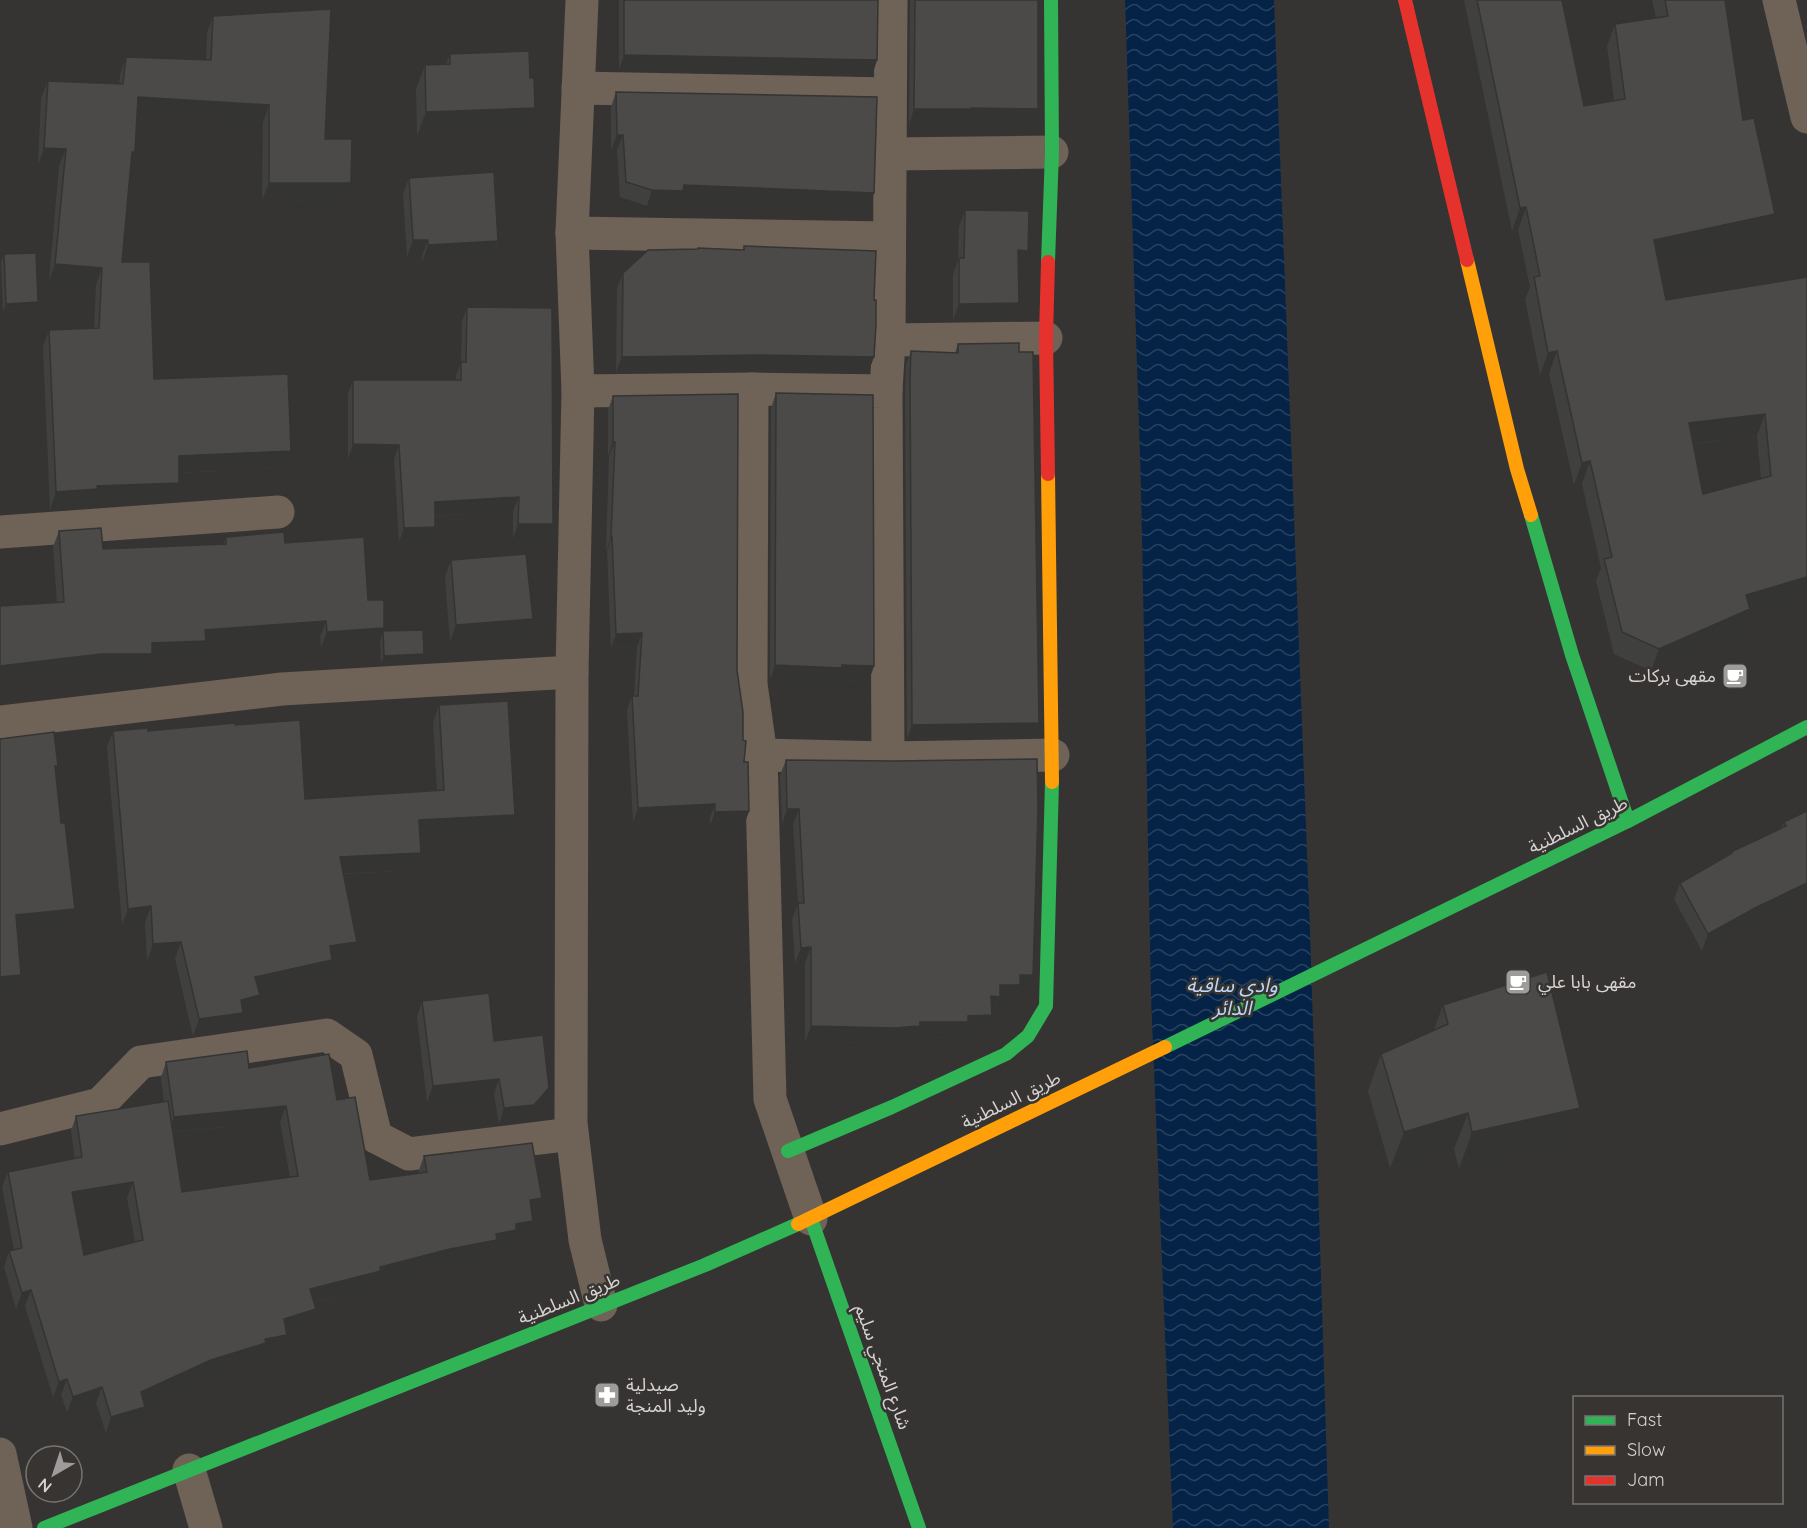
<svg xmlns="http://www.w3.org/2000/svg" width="1807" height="1528" font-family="Quicksand,'Noto Sans Arabic',sans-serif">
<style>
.water{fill:url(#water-waves)}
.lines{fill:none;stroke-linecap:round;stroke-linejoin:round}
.street{stroke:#6f6257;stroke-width:33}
.fast{stroke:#30b455;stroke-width:14}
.slow{stroke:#ff9f0a;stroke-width:14}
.jam{stroke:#e5322d;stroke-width:14}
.wall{fill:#40403f;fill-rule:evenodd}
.shaded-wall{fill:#343433}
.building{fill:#4b4a49;stroke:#343433;stroke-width:1.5;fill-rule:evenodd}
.labels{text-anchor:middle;stroke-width:5;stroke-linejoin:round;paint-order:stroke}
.poi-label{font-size:18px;fill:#d6d4d3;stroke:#373432;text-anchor:start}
.street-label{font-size:18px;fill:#d6d4d3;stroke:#373432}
.water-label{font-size:20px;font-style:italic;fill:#bdd7f8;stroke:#373432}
</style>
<defs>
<pattern id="water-waves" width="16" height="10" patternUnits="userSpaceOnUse" patternTransform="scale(1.5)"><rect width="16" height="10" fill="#052346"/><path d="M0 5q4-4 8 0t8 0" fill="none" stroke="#294260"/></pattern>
</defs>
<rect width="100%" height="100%" fill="#363433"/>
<polygon class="water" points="1125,0 1274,0 1310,930 1329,1528 1173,1528 1151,997 1141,487"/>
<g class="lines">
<g class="street">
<polyline points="582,0 572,233 578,391 572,672 571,1123 585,1240 601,1305"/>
<polyline points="1779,0 1807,117"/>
<polyline points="578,88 890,94"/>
<polyline points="889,154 1052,152"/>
<polyline points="572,233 889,238"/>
<polyline points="889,340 1046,338"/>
<polyline points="752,389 751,684 761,755 770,1099 811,1219"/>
<polyline points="578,391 752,389 886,391 888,758"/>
<polyline points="886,391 889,340 891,0"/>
<polyline points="0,532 278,512"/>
<polyline points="0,722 282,689 572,672"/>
<polyline points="761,755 888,758 1053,755"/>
<polyline points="0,1129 100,1104 141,1062 327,1035 356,1055 376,1137 409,1154 572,1134"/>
<polyline points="0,1454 16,1528"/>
<polyline points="189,1470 206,1528"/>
</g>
<g class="fast">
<polyline points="1048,262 1052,152 1051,0"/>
<polyline points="1531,515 1572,655 1628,821"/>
<polyline points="1165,1047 1628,821 1807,727"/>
<polyline points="788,1151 892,1107 1006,1054 1028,1036 1046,1006 1052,782"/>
<polyline points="811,1219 919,1528"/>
<polyline points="44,1528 705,1265 798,1224"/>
</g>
<g class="slow">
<polyline points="1467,260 1517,469 1531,515"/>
<polyline points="1048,474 1052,782"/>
<polyline points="798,1224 1165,1047"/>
</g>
<g class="jam">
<polyline points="1405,0 1467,260"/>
<polyline points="1048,474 1046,338 1048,262"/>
</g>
</g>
<g class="wall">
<polygon points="619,0 878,0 877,60 872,75 619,70"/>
<polygon points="910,0 1038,0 1038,109 1033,124 966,122 965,124 909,124"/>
<path d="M1464,0H1562L1584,106L1614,101L1607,46L1615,24L1656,18L1652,0H1725L1743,120L1767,236L1658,260L1666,300L1807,277L1748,614L1742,631L1651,671L1614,654L1596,581L1601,568L1582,484L1574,485L1549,374L1540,375L1525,299L1530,287L1518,230L1512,231ZM1757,436L1761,478L1703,494L1694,444Z"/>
<polygon points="213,16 325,139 345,201 262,200 263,123 137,115 131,165 122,262 154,379 285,468 179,473 179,483 173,501 92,503 91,507 50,510 43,347 49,330 94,328 96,286 49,281 59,166 38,165 41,98 48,81 119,84 120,75 126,57 206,60 207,33"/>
<polygon points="450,54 526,132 417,136 416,89 425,65 446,64"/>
<polygon points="616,92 868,208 680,200 678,206 647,206 620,197 617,150 611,150 611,107"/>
<polygon points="409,178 498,241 492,258 422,262 422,256 407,257 403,194"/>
<polygon points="965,210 1022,267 1018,267 1013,320 953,320 953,275 958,260 959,227"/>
<polygon points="744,246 874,300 874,357 868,372 752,370 616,372 617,288 623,273 743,250"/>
<polygon points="4,254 35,310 3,312 1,262"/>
<polygon points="467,307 548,538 513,539 513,511 435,516 430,541 399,542 394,459 348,459 348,394 353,380 456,380 456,376 461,363 462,321"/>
<polygon points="958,344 1039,723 1034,737 907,739 905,392 906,365 911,351 955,353"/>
<polygon points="776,393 869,681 838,680 837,682 770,680 771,408"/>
<polygon points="613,396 737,670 744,762 749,811 744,825 710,826 710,818 633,822 627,710 632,696 634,696 637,647 611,648 607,551 606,551 609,456 608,456 608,410"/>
<polygon points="59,531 103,549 223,545 226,537 285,543 368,600 379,644 321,647 320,637 204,645 200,657 150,659 146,669 95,670 0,606 57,603 53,547"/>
<polygon points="451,560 527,635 450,642 445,577"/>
<polygon points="383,631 420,662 381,664 380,640"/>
<polygon points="439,705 509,832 420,836 415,870 343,874 351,958 331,962 326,976 259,991 254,1012 242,1015 237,1029 193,1036 175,959 147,961 145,923 122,925 107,747 113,731 148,731 235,725 305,799 437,791 433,722"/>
<polygon points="786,760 1033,975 1028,990 1018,990 1015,1000 998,1000 994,1012 992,1012 992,1015 986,1031 965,1031 962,1038 916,1037 914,1042 889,1043 805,1042 805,963 795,963 792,919 798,904 793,824 782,825 780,775"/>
<polygon points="1807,811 1807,897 1751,924 1702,951 1674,899 1680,883 1731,854 1731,852 1781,828 1784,822"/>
<polygon points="422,1001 494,1041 543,1104 529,1120 499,1124 494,1094 427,1102 417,1017"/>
<polygon points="1443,1005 1580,1108 1567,1144 1459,1169 1454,1149 1390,1168 1368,1091 1381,1054 1434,1030"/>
<path d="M166,1062L249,1068L337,1100L370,1180L418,1173L424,1156L542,1198L536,1214H532L533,1221L528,1237L513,1239L511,1246L494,1249L492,1256L444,1265L377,1282L376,1287L314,1302L316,1309L311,1325L287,1332L282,1350L262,1355L260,1358L206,1376L144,1404L140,1423L106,1433L96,1403L67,1412L61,1395L53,1397L25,1306L16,1309L4,1267L9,1251L14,1250L2,1187L8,1172L75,1159L71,1131L76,1116L164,1102L161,1078ZM280,1122L290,1177L182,1192L173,1132ZM127,1198L135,1242L84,1255L75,1206Z"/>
</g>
<g class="shaded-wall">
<polygon points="624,55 877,60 872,75 619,70"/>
<polygon points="138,97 269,105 263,123 132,115"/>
<polygon points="535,108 526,132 417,136 426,112"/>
<polygon points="971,108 1038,109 1033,124 966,122 965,124 909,124 914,109"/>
<polygon points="617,135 623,135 617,150 611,150"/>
<polygon points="44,148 66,149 59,166 38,165"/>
<polygon points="132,152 135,152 129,169"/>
<polygon points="269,183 351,183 345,201 262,200"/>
<polygon points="684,185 874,193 868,208 680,200 678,206 647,206 652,190"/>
<polygon points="1526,207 1518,230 1512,231 1520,208"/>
<polygon points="1775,214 1767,236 1646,263 1654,240"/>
<polygon points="413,240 428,240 422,256 407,257"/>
<polygon points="498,241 492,258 422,262 428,245"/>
<polygon points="1018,250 1028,251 1022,267 1012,267"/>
<polygon points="55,264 102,268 96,286 49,281"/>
<polygon points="38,302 35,310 3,312 6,304"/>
<polygon points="1019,303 1013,320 953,320 959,304"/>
<polygon points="1557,351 1549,374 1540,375 1548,353"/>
<polygon points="758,355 874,357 868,372 752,370 616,372 622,357"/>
<polygon points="1765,414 1757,436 1681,445 1689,423"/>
<polygon points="613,442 615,442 609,456 608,456"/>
<polygon points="353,444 399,445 394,459 348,459"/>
<polygon points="291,451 285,468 172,473 179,456"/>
<polygon points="1590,461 1582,484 1574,485 1582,463"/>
<polygon points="179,483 173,501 92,503 91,507 50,510 56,492 97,486"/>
<polygon points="519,497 513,511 429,516 435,502"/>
<polygon points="518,524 553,524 548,538 513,539"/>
<polygon points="435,527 430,541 399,542 404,528"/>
<polygon points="611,537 612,537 607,551 606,551"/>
<polygon points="1807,577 1807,597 1748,614 1742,631 1651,671 1659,649 1746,595"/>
<polygon points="533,619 527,635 450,642 456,625"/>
<polygon points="326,621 320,637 204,645 200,657 150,659 146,669 95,670 0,681 0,666 152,643 205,630"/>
<polygon points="384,628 379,644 321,647 327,632"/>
<polygon points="642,633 637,647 611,648 616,634"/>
<polygon points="424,654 420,662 381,664 384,656"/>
<polygon points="775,665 842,665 874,666 869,681 838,680 837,682 770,680"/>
<polygon points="1039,723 1034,737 907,739 912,725"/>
<polygon points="715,804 710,818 633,822 638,808"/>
<polygon points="787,809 799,809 793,824 782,825"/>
<polygon points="749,811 744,825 710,826 715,812"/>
<polygon points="515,815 509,832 413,837 419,820"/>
<polygon points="421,853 415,870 334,874 340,857"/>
<polygon points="1807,883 1807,897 1751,924 1702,951 1708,934 1757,907"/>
<polygon points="151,906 145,923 122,925 128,909"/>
<polygon points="75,909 69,925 11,931 16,915"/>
<polygon points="181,942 175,959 147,961 153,944"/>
<polygon points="357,942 351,958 331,962 326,976 249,993 255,977 330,946"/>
<polygon points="811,947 805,963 795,963 801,948"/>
<polygon points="21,975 16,991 0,992 0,977"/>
<polygon points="1020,975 1033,975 1028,990 1018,990 1015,1000 998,1000 994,1012 986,1012 991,996 1000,985"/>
<polygon points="260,995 254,1012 242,1015 237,1029 193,1036 199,1019 241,1000"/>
<polygon points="992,1015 986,1031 965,1031 962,1038 916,1037 914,1042 889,1043 805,1042 811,1026 968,1016"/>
<polygon points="499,1079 494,1094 427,1102 433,1086"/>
<polygon points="549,1088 543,1104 529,1120 499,1124 504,1108"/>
<polygon points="286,1106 280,1122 168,1132 174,1117"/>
<polygon points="1580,1108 1567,1144 1459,1169 1472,1132"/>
<polygon points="1468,1113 1454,1149 1390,1168 1404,1132"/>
<polygon points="133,1182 127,1198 66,1208 72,1192"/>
<polygon points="542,1198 536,1214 524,1216 530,1200"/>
<polygon points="533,1221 528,1237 513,1239 511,1246 494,1249 492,1256 444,1265 377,1282 376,1287 304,1304 310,1289 496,1234 516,1224"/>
<polygon points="31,1290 25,1306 16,1309 22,1293"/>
<polygon points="316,1309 311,1325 279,1334 284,1319"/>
<polygon points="287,1335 282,1350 262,1355 260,1358 206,1376 135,1408 141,1392 211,1360 265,1339"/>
<polygon points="67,1379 61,1395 53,1397 59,1382"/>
<polygon points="102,1387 96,1403 67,1412 73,1397"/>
<polygon points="145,1407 140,1423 106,1433 111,1417"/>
</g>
<g class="building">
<polygon points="624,0 878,0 877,60 624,55"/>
<polygon points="915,0 1038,0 1038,109 971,108 971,109 914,109"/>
<path d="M1477,0H1562L1584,106L1625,99L1615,24L1668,16L1665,0H1725L1743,120L1754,118L1775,214L1654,240L1666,300L1807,277V577L1746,595L1750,609L1659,649L1622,632L1604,559L1612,557L1590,461L1582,463L1557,351L1548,353L1534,277L1540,276L1526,207L1520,208ZM1765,414L1771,476L1703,494L1689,423Z"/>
<polygon points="331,9 325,139 352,139 351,183 269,183 269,105 138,97 135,152 132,152 122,262 150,262 154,379 288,374 291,451 179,456 179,483 97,486 98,489 56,492 49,330 99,328 102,268 55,264 66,149 44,148 48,81 123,84 126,57 211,60 213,16"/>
<polygon points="529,51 530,78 534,78 535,108 426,112 425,65 450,64 450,54"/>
<polygon points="616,92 877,97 874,193 684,185 683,191 652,190 626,182 623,135 617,135"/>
<polygon points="494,172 498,241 428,245 428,240 413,240 409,178"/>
<polygon points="965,210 1029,211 1028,251 1018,250 1019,303 959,304 959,258 964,258"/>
<polygon points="744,246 876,251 874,300 876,300 876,324 874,357 758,355 622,357 623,273 648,250 698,249 698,248 744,250"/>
<polygon points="36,253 38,302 6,304 4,254"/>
<polygon points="467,307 552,308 553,524 518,524 519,497 435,502 435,527 404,528 399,445 353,444 353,380 461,380 461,362 466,362"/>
<polygon points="1019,343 1019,352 1033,352 1039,723 912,725 910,378 911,351 958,353 958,344"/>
<polygon points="776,393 873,395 874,666 842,665 842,668 775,665"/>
<polygon points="738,394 737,670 743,712 743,740 746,741 744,762 748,762 749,811 715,812 715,804 638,808 632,696 638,696 642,633 616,634 612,537 611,537 615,442 613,442 613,396"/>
<polygon points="101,528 103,549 226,544 226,537 284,532 285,543 364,537 368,600 384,600 384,628 327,632 326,621 205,630 206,641 152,643 152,654 101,654 0,666 0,598 0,606 64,602 59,531"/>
<polygon points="526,554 533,619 456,625 451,560"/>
<polygon points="423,630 424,654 384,656 383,631"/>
<polygon points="508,701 515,815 419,820 421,853 340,857 357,942 330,946 332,960 255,977 260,995 241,1000 243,1013 199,1019 181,942 153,944 151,906 128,909 113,731 148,728 148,731 235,723 235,725 300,720 305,799 444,790 439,705"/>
<polygon points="54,732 58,766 55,766 61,823 65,823 75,909 16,915 21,975 0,977 0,739"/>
<polygon points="1037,759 1038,810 1033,975 1020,975 1020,985 1000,985 1000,997 991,996 992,1015 968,1016 968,1022 920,1022 920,1026 894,1028 811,1026 811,947 801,948 798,903 804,903 799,809 787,809 786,760 894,761"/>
<polygon points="1807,811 1807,883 1757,907 1708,934 1680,883 1732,853 1731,852 1786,826 1784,822"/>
<polygon points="1547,972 1580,1108 1472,1132 1468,1113 1404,1132 1381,1054 1448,1024 1443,1005"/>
<polygon points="489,993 494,1041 543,1035 549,1088 534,1105 504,1108 499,1079 433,1086 422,1001"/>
<path d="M247,1051L249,1068L329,1054L337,1100L355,1097L370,1180L427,1172L424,1156L532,1143L542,1198L530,1200L533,1221L516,1224V1230L496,1234L497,1240L450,1249L380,1267L381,1271L310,1289L316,1309L284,1319L287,1335L265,1339L266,1343L211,1360L141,1392L145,1407L111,1417L102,1387L73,1397L67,1379L59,1382L31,1290L22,1293L9,1251L22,1248L8,1172L82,1157L76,1116L168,1101L182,1192L298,1176L286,1106L174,1117L166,1062ZM133,1182L143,1240L84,1255L72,1192Z"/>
</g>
<defs>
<g id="cafe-square" transform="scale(1.35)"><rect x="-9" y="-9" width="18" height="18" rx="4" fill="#9e9c9b" stroke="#373432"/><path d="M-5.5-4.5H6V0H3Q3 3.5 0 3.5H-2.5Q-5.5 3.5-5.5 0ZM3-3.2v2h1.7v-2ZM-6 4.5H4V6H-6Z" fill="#fff"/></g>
<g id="pharmacy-square" transform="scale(1.35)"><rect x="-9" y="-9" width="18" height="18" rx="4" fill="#9e9c9b" stroke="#373432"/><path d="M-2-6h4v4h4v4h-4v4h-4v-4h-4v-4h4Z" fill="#fff"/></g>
</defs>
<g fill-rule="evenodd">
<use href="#cafe-square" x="1735" y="676"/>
<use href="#cafe-square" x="1518" y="982"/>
<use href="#pharmacy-square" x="607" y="1395"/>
</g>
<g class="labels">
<g class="poi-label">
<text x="1716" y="682" text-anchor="end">مقهى بركات</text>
<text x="1538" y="988">مقهى بابا علي</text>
<text x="626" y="1391">صيدلية<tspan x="626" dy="21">وليد المنجة</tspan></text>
</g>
<g class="street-label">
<text transform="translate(1578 825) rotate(-26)" y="6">طريق السلطنية</text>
<text transform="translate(1011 1100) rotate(-26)" y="6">طريق السلطنية</text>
<text transform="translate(569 1299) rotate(-22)" y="6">طريق السلطنية</text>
<text transform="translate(883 1367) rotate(70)" y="6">شارع المنجي سليم</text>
</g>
<g class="water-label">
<text x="1232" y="992">وادي ساقية<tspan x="1232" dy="23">الدائر</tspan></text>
</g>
</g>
<rect x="1573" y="1396" width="210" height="108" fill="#373432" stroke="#777472" stroke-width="1.5"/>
<rect x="1585" y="1416" width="30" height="9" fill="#30b455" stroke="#777472" stroke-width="1.5"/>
<text x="1627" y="1426" font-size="18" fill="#d6d4d3">Fast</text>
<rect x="1585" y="1446" width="30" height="9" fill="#ff9f0a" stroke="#777472" stroke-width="1.5"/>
<text x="1627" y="1456" font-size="18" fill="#d6d4d3">Slow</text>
<rect x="1585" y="1476" width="30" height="9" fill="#e5322d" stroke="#777472" stroke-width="1.5"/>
<text x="1627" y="1486" font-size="18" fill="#d6d4d3">Jam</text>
<g transform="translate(54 1474) rotate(219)"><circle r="28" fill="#373432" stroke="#777472" stroke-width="1.5"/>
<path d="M0-4.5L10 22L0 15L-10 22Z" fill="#9e9c9b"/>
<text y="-9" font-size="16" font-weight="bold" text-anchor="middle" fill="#d6d4d3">N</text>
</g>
</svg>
